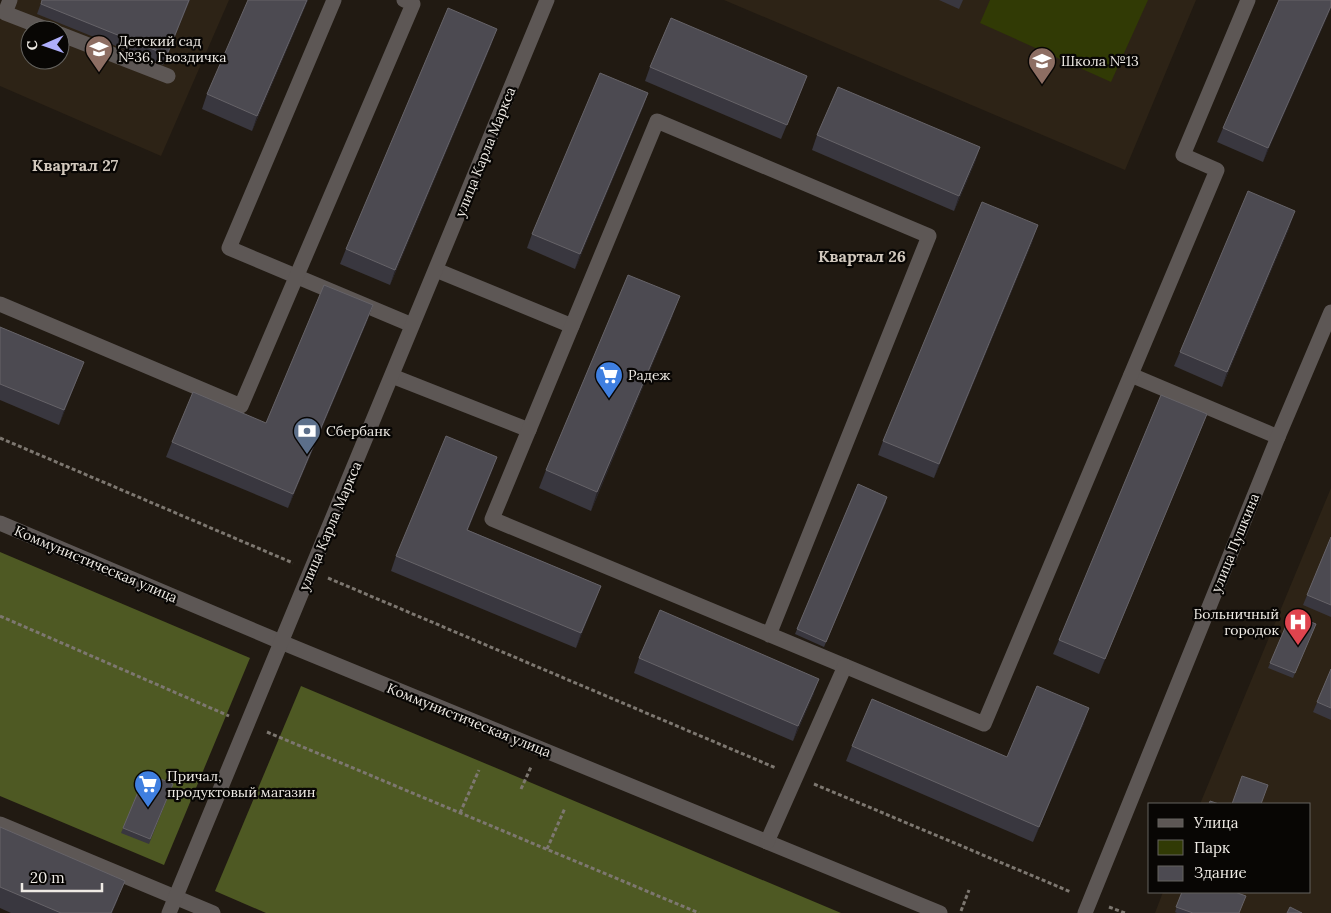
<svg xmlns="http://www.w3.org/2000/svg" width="1331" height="913" font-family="Lora,serif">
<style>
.built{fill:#2d2316;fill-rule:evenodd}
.green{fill:#313a05}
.forest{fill:#4e5923}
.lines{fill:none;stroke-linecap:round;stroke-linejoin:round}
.path{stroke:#7d7770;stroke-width:3;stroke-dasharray:4 2.5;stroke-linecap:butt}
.minor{stroke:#5d5755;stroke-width:15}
.wall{fill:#39373f}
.shaded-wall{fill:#272326}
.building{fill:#4c4a51;stroke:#666368}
.labels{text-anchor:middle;stroke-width:4.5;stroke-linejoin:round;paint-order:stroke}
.poi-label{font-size:14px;fill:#efebe5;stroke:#080604;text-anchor:start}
.street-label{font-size:14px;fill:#efebe5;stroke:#080604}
.quarter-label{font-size:16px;font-weight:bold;fill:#d1c8bd;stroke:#080604}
</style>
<rect width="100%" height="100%" fill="#211a12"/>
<g class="built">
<path d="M2,0H229L161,156L0,86V4ZM30,30H60V60H30Z"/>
<polygon points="724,0 1196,0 1125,170"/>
<polygon points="1331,488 1331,913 1155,913 1163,892 1310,892 1310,804 1200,804"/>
</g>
<polygon class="green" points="990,0 1148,0 1111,82 980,23"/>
<g class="forest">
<polygon points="0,552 250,658 164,865 0,796"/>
<polygon points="301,686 841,913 266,913 215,891"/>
</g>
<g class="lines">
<g class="path">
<polyline points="0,438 293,563"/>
<polyline points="328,578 776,768"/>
<polyline points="0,616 229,716"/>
<polyline points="267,732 699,913"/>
<polyline points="814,784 1071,892"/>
<polyline points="521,789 531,767"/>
<polyline points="460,813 479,770"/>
<polyline points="547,849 565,808"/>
<polyline points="1109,907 1125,913"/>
<polyline points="961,911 969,890"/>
</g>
<g class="minor">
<polyline points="10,0 5,13 49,30"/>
<polyline points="334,0 229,248 412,325"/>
<polyline points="60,34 168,76"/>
<polyline points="436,270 572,326"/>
<polyline points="0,304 241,406 413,4 404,0"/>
<polyline points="1131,375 1278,437"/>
<polyline points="392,376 529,430"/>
<polyline points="0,523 281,642 940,913"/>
<polyline points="769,635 929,236 657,121 492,519 984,724 1217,170 1183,155 1248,0"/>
<polyline points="0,824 213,913"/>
<polyline points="767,842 845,666"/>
<polyline points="169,913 547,0"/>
<polyline points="1085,913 1278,437 1331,312"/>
</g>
</g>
<g class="wall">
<polygon points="42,0 190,0 163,65 37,14"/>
<polygon points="308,0 252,131 202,109 207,94"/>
<polygon points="939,0 963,0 959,9"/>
<polygon points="1331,0 1263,162 1217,142 1223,128"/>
<polygon points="492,43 390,285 340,264 346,249"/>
<polygon points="650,67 807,76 781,139 645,81"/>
<polygon points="648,93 643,107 575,269 527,248 532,234"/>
<polygon points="817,135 980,147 975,162 954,211 812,150"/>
<polygon points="1290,226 1222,387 1174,366 1180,352"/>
<polygon points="1033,240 934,478 878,455 883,441"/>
<polygon points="673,315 591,511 539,488 546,470"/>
<polygon points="368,319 288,508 166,457 172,442 266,423"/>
<polygon points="0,327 84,362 59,425 0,400"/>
<polygon points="1207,414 1201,429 1099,674 1053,654 1059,640"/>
<polygon points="497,457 468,530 601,586 576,648 391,571 396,556"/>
<polygon points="858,484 886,502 824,647 795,634"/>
<polygon points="1331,537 1331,617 1303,605"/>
<polygon points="1291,614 1316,624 1293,678 1268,668"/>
<polygon points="639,658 814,693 793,741 634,673"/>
<polygon points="1331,669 1331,720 1313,712"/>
<polygon points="1084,723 1033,842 846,761 852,746 1007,757"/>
<polygon points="146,773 173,784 149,844 121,833"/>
<polygon points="0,827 118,899 112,913 11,913 0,908"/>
<polygon points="1182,892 1239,913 1177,913 1175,912"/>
</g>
<g class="shaded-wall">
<polygon points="307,0 308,0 252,131 257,116"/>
<polygon points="1331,6 1331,9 1263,162 1268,148"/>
<polygon points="497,29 492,43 390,285 395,270"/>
<polygon points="807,76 802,90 781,139 787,125"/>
<polygon points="648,93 643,107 575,269 580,254"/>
<polygon points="980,147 975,162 954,211 959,196"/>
<polygon points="1295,211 1290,226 1222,387 1227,372"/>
<polygon points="1038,225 1033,240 934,478 939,464"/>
<polygon points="680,296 673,315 591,511 597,492"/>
<polygon points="373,305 368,319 288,508 293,494"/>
<polygon points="84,362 78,377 59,425 64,410"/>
<polygon points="1207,414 1201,429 1099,674 1105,659"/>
<polygon points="497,457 492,472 462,544 467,530"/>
<polygon points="601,586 596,600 576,648 581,633"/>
<polygon points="819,679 814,693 793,741 798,726"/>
<polygon points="1089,708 1084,723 1033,842 1039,827"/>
<polygon points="125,881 112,913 111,913"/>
</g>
<g class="building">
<polygon points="42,0 189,0 167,55 41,4"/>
<polygon points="248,0 307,0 257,116 207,94"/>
<polygon points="1279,0 1331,0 1331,6 1268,148 1223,128"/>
<polygon points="448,8 497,29 395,270 346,249"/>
<polygon points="671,18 807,76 787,125 650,67"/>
<polygon points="600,73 648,93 580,254 532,234"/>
<polygon points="838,87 980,147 959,196 817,135"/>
<polygon points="1248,191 1295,211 1227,372 1180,352"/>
<polygon points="982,202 1038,225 939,464 883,441"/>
<polygon points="628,275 680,296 597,492 546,470"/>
<polygon points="324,285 373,305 293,494 172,442 193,392 266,423"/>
<polygon points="0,327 84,362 64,410 0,384"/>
<polygon points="1161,395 1207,414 1105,659 1059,640"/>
<polygon points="446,436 497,457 467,530 601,586 581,633 396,556"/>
<polygon points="858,484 887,497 826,642 797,629"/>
<polygon points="1331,537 1331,605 1307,595"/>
<polygon points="660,610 819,679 798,726 639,658"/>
<polygon points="1291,614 1316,624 1295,673 1270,663"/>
<polygon points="1331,669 1331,708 1317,702"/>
<polygon points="1037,686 1089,708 1039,827 852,746 872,699 1007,757"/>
<polygon points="146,773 173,784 150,839 123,828"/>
<polygon points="1242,776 1268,785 1261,804 1232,804"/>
<polygon points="1210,801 1219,804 1209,804"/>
<polygon points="0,827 125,881 111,913 61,913 0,887"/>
<polygon points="1182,892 1235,892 1246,896 1239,913 1193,913 1176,907"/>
<polygon points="1290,907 1302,913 1287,913"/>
</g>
<defs>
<g id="school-pin" transform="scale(1.4375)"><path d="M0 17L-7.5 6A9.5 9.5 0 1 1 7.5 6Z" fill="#8d6e63" stroke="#080604"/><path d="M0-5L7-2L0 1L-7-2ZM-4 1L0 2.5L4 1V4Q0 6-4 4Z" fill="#fff"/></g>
<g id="supermarket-pin" transform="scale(1.4375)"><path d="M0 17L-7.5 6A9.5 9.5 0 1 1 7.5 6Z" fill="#3f7fe0" stroke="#080604"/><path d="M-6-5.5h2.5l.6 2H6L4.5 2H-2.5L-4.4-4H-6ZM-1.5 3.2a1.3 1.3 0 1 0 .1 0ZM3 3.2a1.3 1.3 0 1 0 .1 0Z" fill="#fff"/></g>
<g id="bank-pin" transform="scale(1.4375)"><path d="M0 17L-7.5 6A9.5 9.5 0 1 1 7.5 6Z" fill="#5c6f8a" stroke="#080604"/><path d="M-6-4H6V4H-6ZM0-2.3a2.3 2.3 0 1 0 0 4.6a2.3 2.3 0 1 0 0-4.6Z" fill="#fff"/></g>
<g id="hospital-pin" transform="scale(1.4375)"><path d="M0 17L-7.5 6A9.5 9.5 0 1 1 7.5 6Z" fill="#e0444e" stroke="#080604"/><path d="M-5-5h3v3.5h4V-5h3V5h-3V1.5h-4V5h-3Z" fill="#fff"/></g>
</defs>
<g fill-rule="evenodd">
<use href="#school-pin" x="99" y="49"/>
<use href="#school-pin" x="1042" y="61"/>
<use href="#supermarket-pin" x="609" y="375"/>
<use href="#bank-pin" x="307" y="431"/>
<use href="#hospital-pin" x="1298" y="622"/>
<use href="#supermarket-pin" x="148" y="784"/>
</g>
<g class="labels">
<g class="poi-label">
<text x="118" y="46">Детский сад<tspan x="118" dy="16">№36, Гвоздичка</tspan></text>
<text x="1061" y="66">Школа №13</text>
<text x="628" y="380">Радеж</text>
<text x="326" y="436">Сбербанк</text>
<text x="1279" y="619" text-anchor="end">Больничный<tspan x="1279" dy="16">городок</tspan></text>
<text x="167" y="781">Причал,<tspan x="167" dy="16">продуктовый магазин</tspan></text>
</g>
<g class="street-label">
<text transform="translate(485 152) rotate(-68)" y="5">улица Карла Маркса</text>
<text transform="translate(330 526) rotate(-67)" y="5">улица Карла Маркса</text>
<text transform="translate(1235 543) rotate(-68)" y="5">улица Пушкина</text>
<text transform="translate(96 564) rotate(23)" y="5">Коммунистическая улица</text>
<text transform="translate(469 720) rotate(22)" y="5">Коммунистическая улица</text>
</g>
<g class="quarter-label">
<text x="75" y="171">Квартал 27</text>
<text x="862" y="262">Квартал 26</text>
</g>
</g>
<rect x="1148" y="803" width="162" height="90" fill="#080604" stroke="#64625e"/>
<rect x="1158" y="819" width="25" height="8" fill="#5d5755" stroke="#64625e"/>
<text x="1194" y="828" font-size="15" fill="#efebe5">Улица</text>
<rect x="1158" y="840" width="25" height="15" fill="#313a05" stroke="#64625e"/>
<text x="1194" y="853" font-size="15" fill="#efebe5">Парк</text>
<rect x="1158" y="866" width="25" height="15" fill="#4c4a51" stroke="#64625e"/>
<text x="1194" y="878" font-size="15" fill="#efebe5">Здание</text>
<g transform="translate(45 45) rotate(268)"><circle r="24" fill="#080604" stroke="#64625e"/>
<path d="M0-4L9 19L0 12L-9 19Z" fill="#aeaefb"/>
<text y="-8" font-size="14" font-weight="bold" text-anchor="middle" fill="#efebe5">С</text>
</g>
<path d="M22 883v8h80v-8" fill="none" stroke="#efebe5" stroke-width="2.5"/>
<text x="30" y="883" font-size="15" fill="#efebe5" stroke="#080604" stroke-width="4" paint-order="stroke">20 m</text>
</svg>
